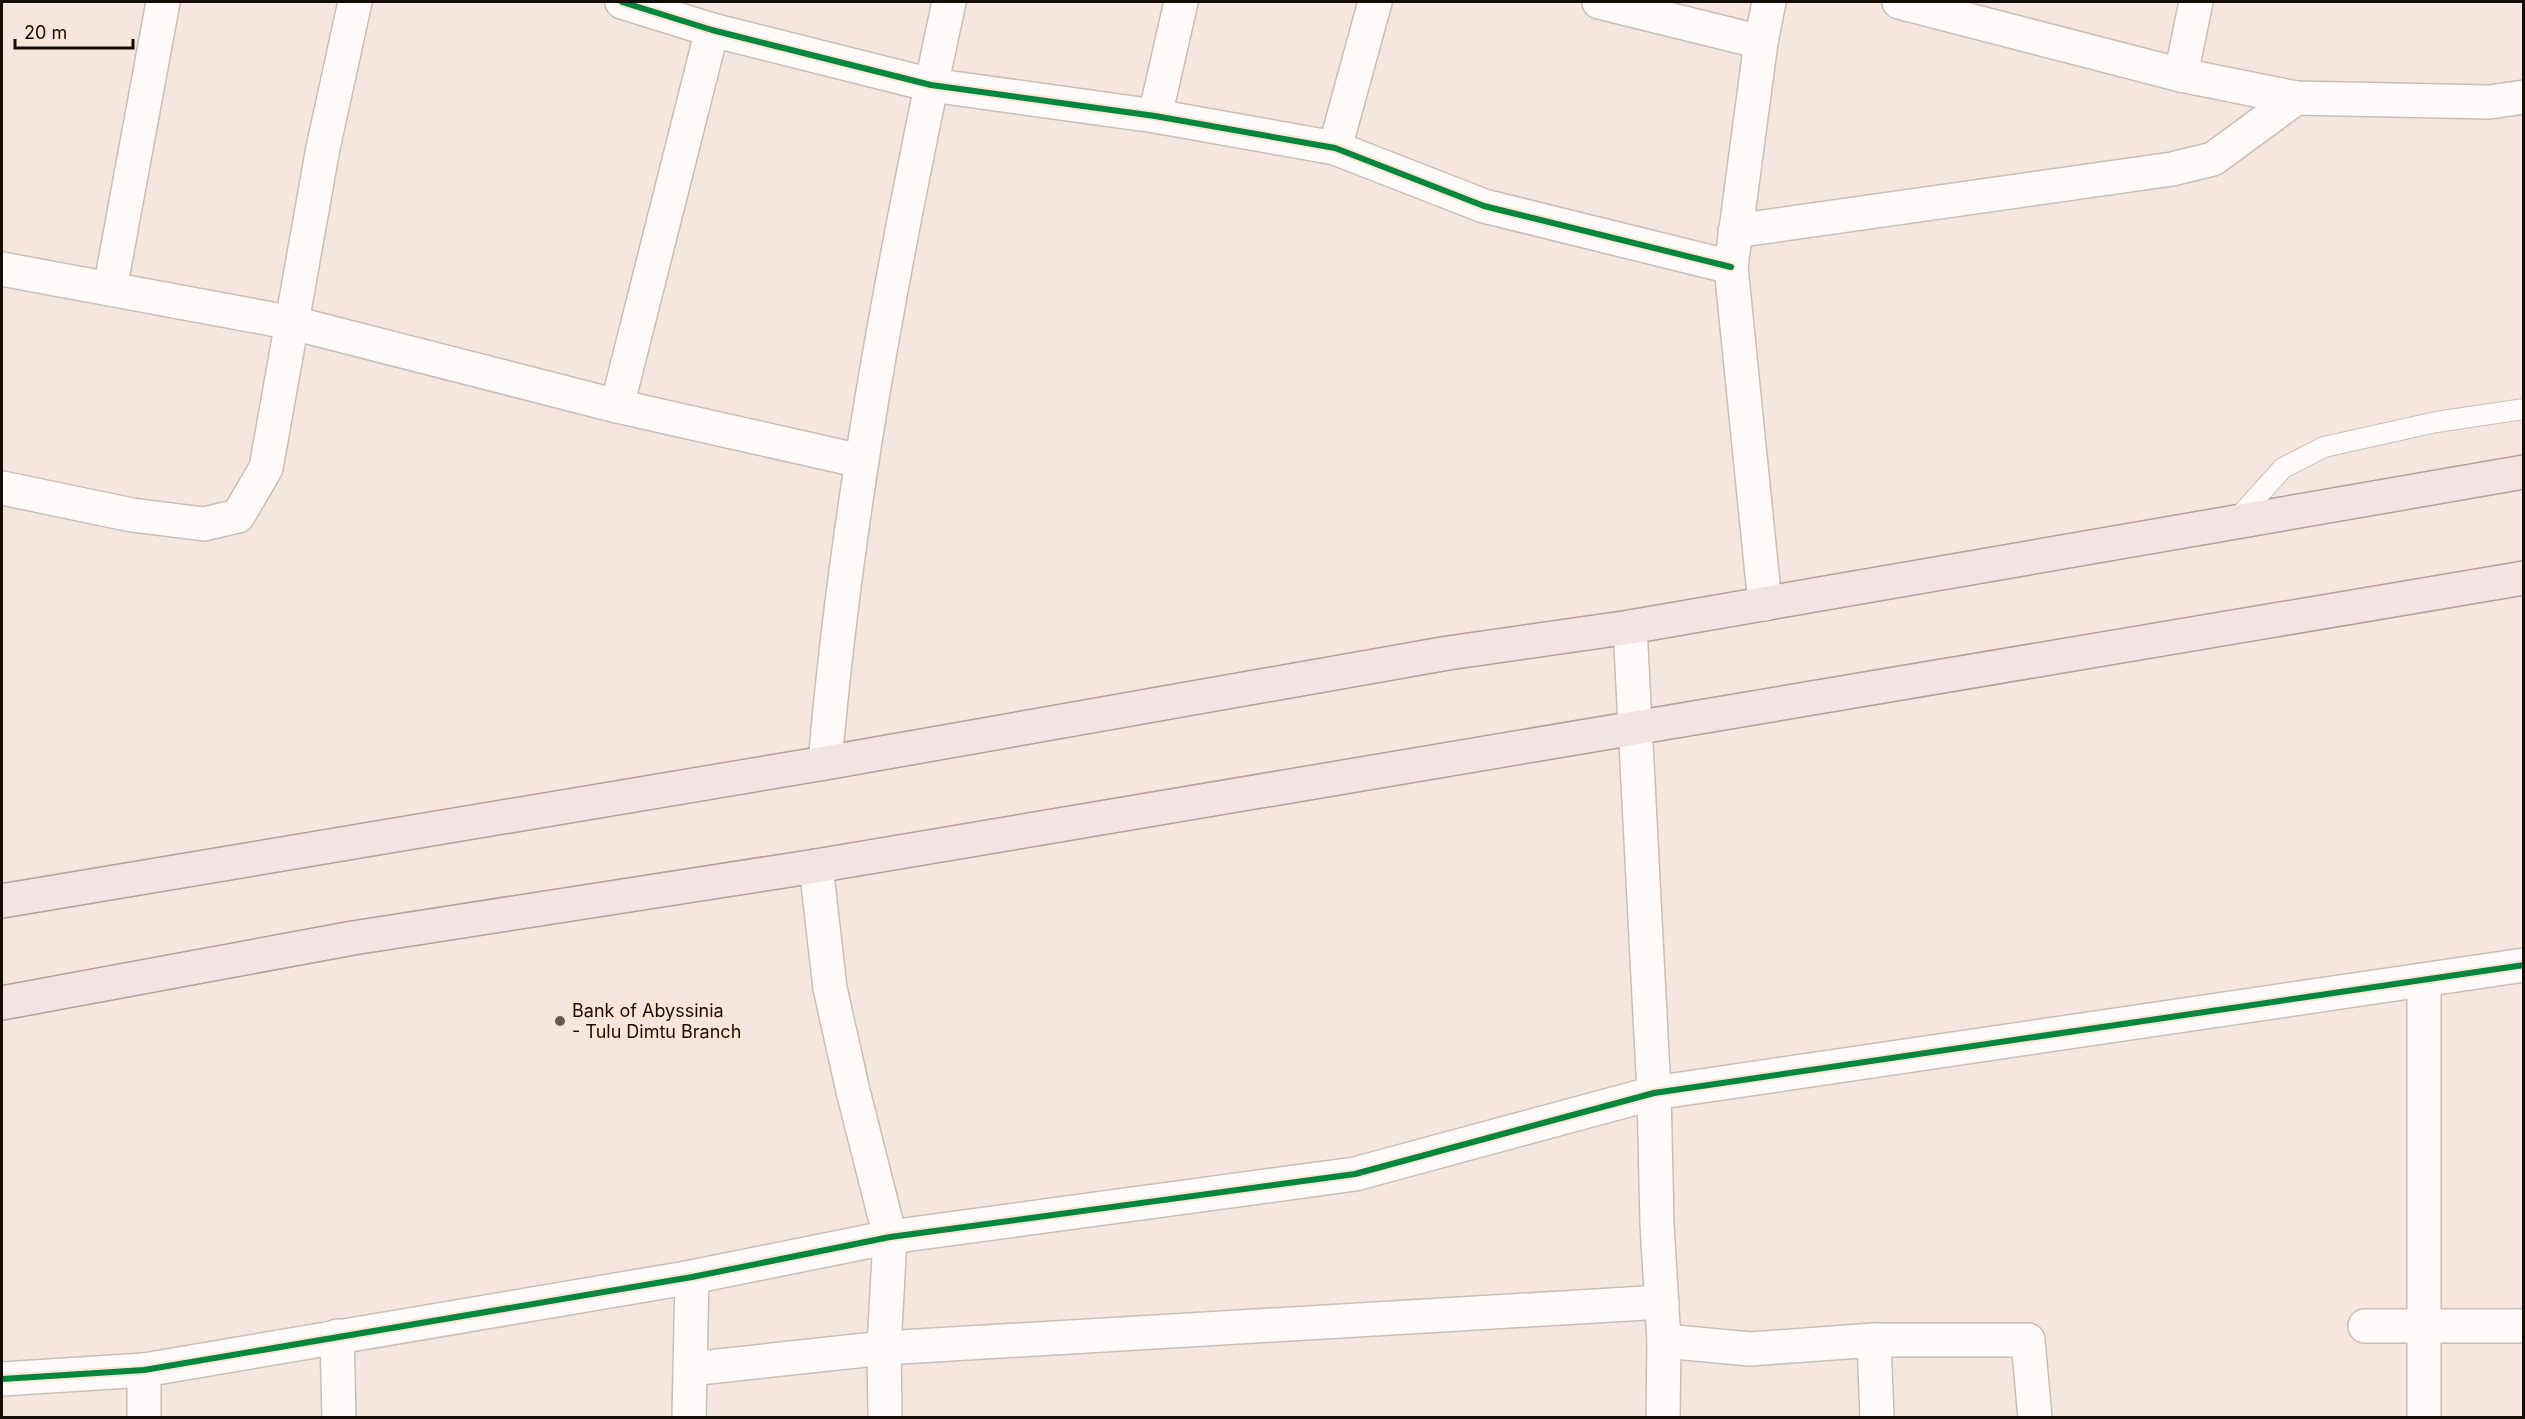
<svg xmlns="http://www.w3.org/2000/svg" width="2525" height="1419" font-family="Inter,sans-serif">
<style>
.lines{fill:none;stroke-linecap:round;stroke-linejoin:round}
.lane-casing{stroke:#c9beb7;stroke-width:22}
.street-casing{stroke:#c9beb7;stroke-width:36}
.primary-casing{stroke:#b79e9a;stroke-width:36}
.lane{stroke:#fefbfa;stroke-width:20}
.street{stroke:#fefbfa;stroke-width:33}
.primary{stroke:#f1e4e3;stroke-width:33}
.cycleway-casing{stroke:#fee5d6;stroke-width:10}
.cycleway{stroke:#00873e;stroke-width:6}
.poi-dot{fill:#635953;stroke:#fee5d6;stroke-width:2}
.labels{text-anchor:middle;stroke-width:6;stroke-linejoin:round;paint-order:stroke}
.poi-label{font-size:18px;fill:#150d08;stroke:#fee5d6;text-anchor:start}
</style>
<rect width="100%" height="100%" fill="#f5e7df"/>
<g class="lines">
<defs>
<polyline id="lane" points="2236,520 2283,468 2324,447 2436,422 2524,409"/>
<g id="street">
<polyline points="622,2 712,30 931,85 1155,116 1335,148 1484,206 1731,267"/>
<polyline points="1599,2 1761,42"/>
<polyline points="1899,2 2181,75 2296,98 2489,102 2524,97"/>
<polyline points="2181,75 2196,2"/>
<polyline points="1155,116 1181,2"/>
<polyline points="1335,148 1375,2"/>
<polyline points="1735,231 2172,169 2213,159 2296,98"/>
<polyline points="2,269 293,323 617,406 861,461"/>
<polyline points="110,289 163,2"/>
<polyline points="617,406 712,30"/>
<polyline points="2,488 132,515 204,524 238,516 266,468 323,148 355,2"/>
<polyline points="1765,604 1731,267 1761,42 1769,2"/>
<polyline points="1630,627 1654,1093 1657,1224 1664,1341 1663,1418"/>
<path d="M825,763C847,506 895,253 949,2"/>
<polyline points="816,866 830,988 853,1091 890,1237 884,1348 885,1418"/>
<polyline points="2424,982 2424,1418"/>
<polyline points="2365,1326 2524,1326"/>
<polyline points="337,1336 339,1418"/>
<polyline points="1874,1340 1877,1418"/>
<polyline points="1664,1341 1750,1349 1874,1340 2028,1340 2035,1418"/>
<polyline points="690,1369 884,1348 1662,1302"/>
<polyline points="2,1379 144,1370 692,1277 890,1237 1355,1174 1654,1093 2524,965"/>
<polyline points="144,1418 144,1370"/>
<polyline points="689,1418 692,1277"/>
</g>
<g id="primary">
<polyline points="2,901 825,763 1448,653 1630,627 2524,472"/>
<polyline points="2,1003 353,938 816,866 2524,578"/>
</g>
</defs>
<use href="#lane" class="lane-casing"/>
<use href="#street" class="street-casing"/>
<use href="#primary" class="primary-casing"/>
<use href="#lane" class="lane"/>
<use href="#street" class="street"/>
<use href="#primary" class="primary"/>
<defs>
<g id="cycleway">
<polyline points="622,2 712,30 931,85 1155,116 1335,148 1484,206 1731,267"/>
<polyline points="2,1379 144,1370 692,1277 890,1237 1355,1174 1654,1093 2524,965"/>
</g>
</defs>
<use href="#cycleway" class="cycleway-casing"/>
<use href="#cycleway" class="cycleway"/>
</g>
<circle class="poi-dot" cx="560" cy="1021" r="6"/>
<g class="labels">
<g class="poi-label">
<text x="572" y="1017">Bank of Abyssinia<tspan x="572" dy="21">- Tulu Dimtu Branch</tspan></text>
</g>
</g>
<rect width="2525" height="1419" fill="none" stroke="#150d08" stroke-width="6"/>
<path d="M15 39v9h118v-9" fill="none" stroke="#150d08" stroke-width="3"/>
<text x="24" y="39" font-size="18" fill="#150d08" stroke="#fee5d6" stroke-width="4.5" paint-order="stroke">20 m</text>
</svg>
